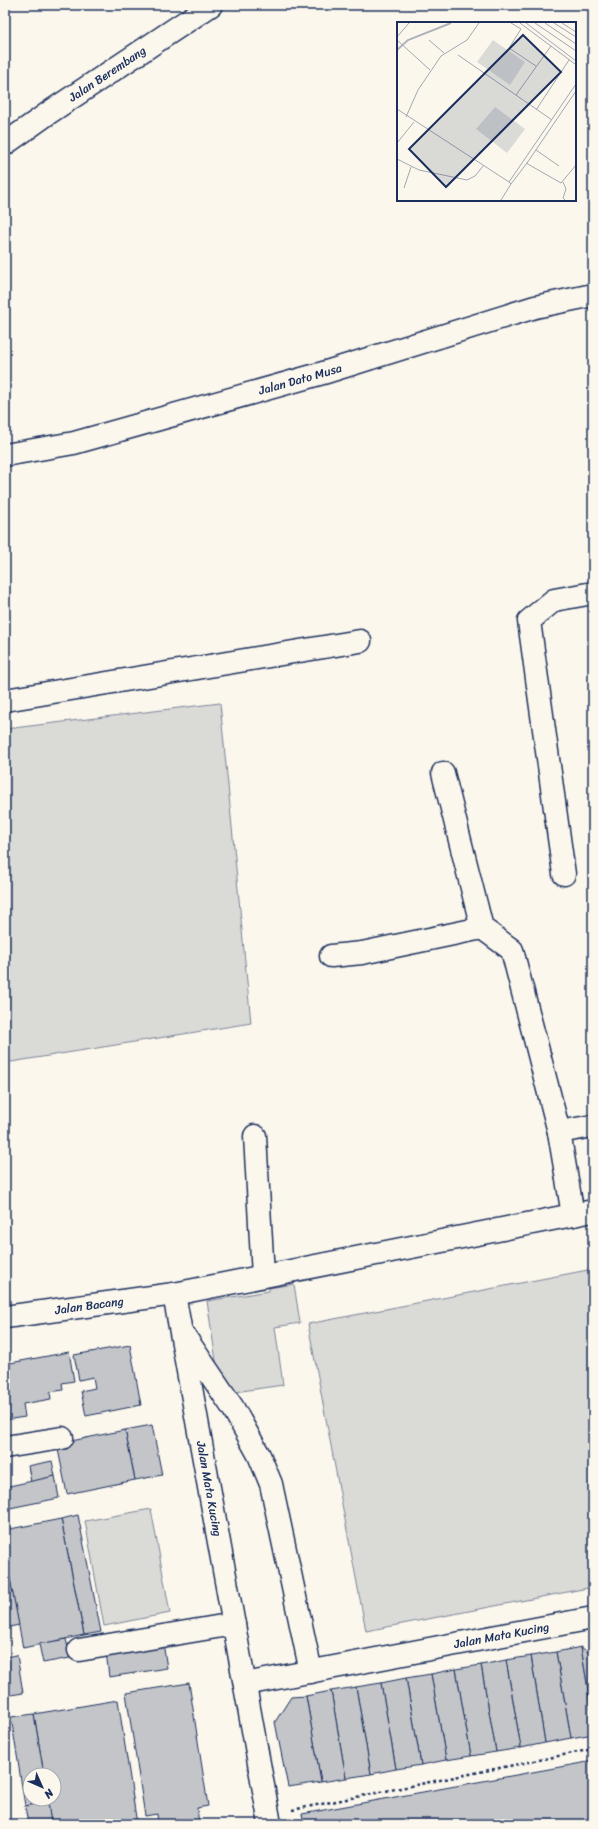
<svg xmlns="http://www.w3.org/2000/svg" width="598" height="1829" font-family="Sriracha,sans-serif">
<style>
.green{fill:#dadad7;stroke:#7a849a}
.building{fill:#c3c5c9;stroke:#1b2f5e}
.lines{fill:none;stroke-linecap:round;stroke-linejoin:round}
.minor-casing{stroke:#1b2f5e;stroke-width:25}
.path{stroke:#1b2f5e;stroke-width:2.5;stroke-dasharray:3 3;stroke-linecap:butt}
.minor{stroke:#fbf7ec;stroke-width:22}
.labels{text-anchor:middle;stroke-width:3;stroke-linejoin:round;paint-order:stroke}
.street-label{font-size:12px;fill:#1b2f5e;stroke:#fbf7ec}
.inset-river{fill:none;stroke:#afb3bb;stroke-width:2}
.inset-road{fill:none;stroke:#a1a7b3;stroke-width:1}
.view{fill:#1b2f5e;fill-opacity:0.15;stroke:#1b2f5e;stroke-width:2}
.inset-edge{fill:none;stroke:#1b2f5e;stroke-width:2}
</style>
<rect width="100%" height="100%" fill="#fbf7ec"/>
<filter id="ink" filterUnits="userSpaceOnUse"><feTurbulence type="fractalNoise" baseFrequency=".025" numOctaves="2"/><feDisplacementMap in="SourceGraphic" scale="8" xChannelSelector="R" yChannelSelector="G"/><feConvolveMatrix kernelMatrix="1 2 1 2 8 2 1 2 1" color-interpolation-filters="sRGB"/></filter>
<g filter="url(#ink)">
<g class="green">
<polygon points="220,703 251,1023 5,1063 5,729"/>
<polygon points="593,1269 593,1587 366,1631 308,1324"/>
<polygon points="294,1284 300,1323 275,1327 283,1385 221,1394 207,1301 269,1291 269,1288"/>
<polygon points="151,1509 170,1613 104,1626 85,1521"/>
</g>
<g class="building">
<polygon points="130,1345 141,1405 86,1416 81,1391 95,1388 93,1377 79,1380 74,1355"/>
<polygon points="69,1352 74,1381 62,1383 63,1390 50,1392 51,1399 23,1404 25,1417 5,1420 5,1364"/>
<polygon points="152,1425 162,1475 135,1480 125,1430"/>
<polygon points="125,1430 135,1480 67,1494 57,1444"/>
<polygon points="52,1461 55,1476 31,1482 28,1466"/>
<polygon points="55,1476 59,1498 5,1509 5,1487"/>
<polygon points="78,1515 101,1632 84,1635 61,1519"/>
<polygon points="61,1519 84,1635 23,1648 5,1553 5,1530"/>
<polygon points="5,1553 19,1625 5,1628"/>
<polygon points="66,1639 70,1658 43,1663 39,1644"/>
<polygon points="163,1643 167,1668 109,1677 106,1651"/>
<polygon points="581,1647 593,1719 593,1734 571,1738 556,1652"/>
<polygon points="581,1647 593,1656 593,1719"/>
<polygon points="556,1652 571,1738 545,1743 531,1656"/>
<polygon points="17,1655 23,1693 5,1696 5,1657"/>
<polygon points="531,1656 545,1743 521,1748 506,1660"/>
<polygon points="506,1660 521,1748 496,1752 481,1665"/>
<polygon points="481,1665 496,1752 471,1756 456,1669"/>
<polygon points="456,1669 471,1756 446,1760 431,1674"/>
<polygon points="431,1674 446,1760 421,1765 406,1678"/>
<polygon points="406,1678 421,1765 396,1769 381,1683"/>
<polygon points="189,1683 208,1806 197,1808 199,1824 158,1824 157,1814 145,1816 126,1693"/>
<polygon points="381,1683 396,1769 371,1774 356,1687"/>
<polygon points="356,1687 371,1774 346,1778 331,1691"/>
<polygon points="331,1691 346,1778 321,1782 306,1696"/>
<polygon points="306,1696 321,1782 288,1787 275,1722 291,1697"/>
<polygon points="118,1700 137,1824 51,1824 47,1799 54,1799 54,1775 44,1775 34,1714"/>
<polygon points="34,1714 44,1775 30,1775 30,1799 47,1799 48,1802 25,1806 11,1717"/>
<polygon points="593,1761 593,1824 304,1824 302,1814"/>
<polygon points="48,1802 51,1824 28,1824 25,1806"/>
</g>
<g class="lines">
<defs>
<g id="minor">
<path id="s1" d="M5,144L50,112L211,5"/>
<path id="s2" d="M5,455L74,443L323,373L535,307L593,295"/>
<polyline points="5,700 360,641"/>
<polyline points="443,773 482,928"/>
<polyline points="564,874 529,621 554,600 593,593"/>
<polyline points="331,956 362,953 482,928 512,950 559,1132 573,1215"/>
<polyline points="559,1132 593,1126"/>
<polyline points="255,1136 263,1276"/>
<path id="s3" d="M174,1294L270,1824"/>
<path id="s4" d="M5,1317L174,1294L593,1211"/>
<polyline points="185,1337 233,1408 259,1455 271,1484 311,1672"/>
<polyline points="5,1447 62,1438"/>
<polyline points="79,1650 234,1624"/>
<path id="s5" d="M245,1684L593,1618"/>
</g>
</defs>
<use href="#minor" class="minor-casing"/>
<polyline class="path" points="292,1810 593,1749"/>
<use href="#minor" class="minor"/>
</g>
</g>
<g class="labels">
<g class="street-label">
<text dy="4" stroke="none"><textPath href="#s1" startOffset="124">Jalan Berembang</textPath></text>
<text dy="4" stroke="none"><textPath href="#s2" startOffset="305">Jalan Dato Musa</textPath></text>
<text dy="4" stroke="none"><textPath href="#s4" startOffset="85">Jalan Bacang</textPath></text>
<text dy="4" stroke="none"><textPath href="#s3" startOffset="198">Jalan Mata Kucing</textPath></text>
<text dy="4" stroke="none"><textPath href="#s5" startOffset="261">Jalan Mata Kucing</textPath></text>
</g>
</g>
<g transform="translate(397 22)">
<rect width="179" height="179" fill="#fbf7ec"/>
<path d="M96,18L128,40L113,63L80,40ZM98,85L128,107L110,131L79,107Z" fill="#dadad7"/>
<path class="inset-river" d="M0,28L11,18L54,1"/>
<path class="inset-road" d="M114,1L124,7L112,26L139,44M123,1L178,42M129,1L179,39M138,1L179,29M148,1L179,22M157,1L179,15M165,1L179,10M0,15L12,1M0,18L33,48M32,18L47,31M61,33L155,98M179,62L112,160L114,162L130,141L179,69M119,73L154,24M0,87L112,160M139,88L172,38M9,95L21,68L44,34L70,18L82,1M0,121L17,100M139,128L162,144M0,137L22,148L70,158L78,154L87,143M129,141L164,161L179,143M166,160L169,167L166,176L168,178M7,166L14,145M104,178L114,162"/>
<path class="view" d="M126,13L164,50L49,165L12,127Z"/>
<rect width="179" height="179" class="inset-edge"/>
</g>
<rect width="598" height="1829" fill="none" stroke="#fbf7ec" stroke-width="20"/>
<rect x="10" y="10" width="578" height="1809" fill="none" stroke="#1b2f5e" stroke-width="1.5" filter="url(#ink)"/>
<g transform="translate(42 1787) rotate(135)"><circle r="19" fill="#fbf7ec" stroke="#a1a7b3"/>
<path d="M0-3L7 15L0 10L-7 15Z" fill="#1b2f5e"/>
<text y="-6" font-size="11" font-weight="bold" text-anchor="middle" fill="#1b2f5e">N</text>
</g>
</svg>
